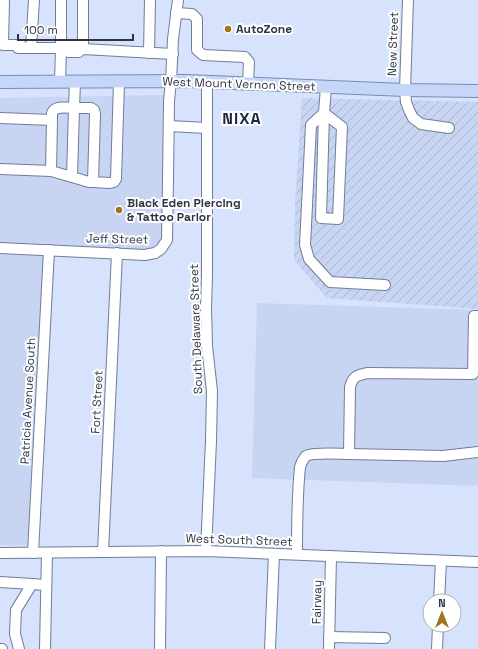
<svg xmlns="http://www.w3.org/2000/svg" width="478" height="649" font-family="'Space Grotesk',sans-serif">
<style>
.built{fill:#c7d5f3}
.industrial{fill:url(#industrial-furrows)}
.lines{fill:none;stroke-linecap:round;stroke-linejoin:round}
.minor-casing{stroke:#707d98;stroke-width:12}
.major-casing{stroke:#788cb6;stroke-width:14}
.minor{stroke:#fff;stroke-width:10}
.major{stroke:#c6d6f9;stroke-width:12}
.poi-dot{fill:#9f7524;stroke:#fff;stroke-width:1.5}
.labels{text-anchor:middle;stroke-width:4;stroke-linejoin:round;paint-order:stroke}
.poi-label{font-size:12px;font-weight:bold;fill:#2e3440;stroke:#fff;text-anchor:start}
.street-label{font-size:12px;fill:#2e3440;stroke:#fff}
.district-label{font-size:16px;font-weight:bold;letter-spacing:1px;fill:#1e2940;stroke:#fff}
</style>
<defs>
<pattern id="industrial-furrows" width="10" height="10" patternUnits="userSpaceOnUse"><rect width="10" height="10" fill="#c7d5f3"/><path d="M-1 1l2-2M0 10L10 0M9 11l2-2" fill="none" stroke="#abb7d1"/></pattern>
</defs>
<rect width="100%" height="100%" fill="#d7e3fc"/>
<g class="built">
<polygon points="165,95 163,257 55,255 38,546 0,545 0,98"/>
<polygon points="257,303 478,310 478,486 252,478"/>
</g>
<polygon class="industrial" points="302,98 478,102 478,309 327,298 294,260 295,204"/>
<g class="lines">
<defs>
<g id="minor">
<polyline points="4,0 3,45 21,45 24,48"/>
<polyline points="408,0 405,90 406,102 409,110 413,118 421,124 449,128"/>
<polyline points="176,13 192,14 197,19 197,50 203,55 245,57 249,62 248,84"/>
<polyline points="18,48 65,48"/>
<polyline points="31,48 34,0"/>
<polyline points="81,49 79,45 68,45 65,48 68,52 79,52 81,49 83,49 173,54"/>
<polyline points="83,49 83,0"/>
<polyline points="149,53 150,0"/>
<polyline points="60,82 61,48 61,0"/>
<polyline points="75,82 74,108 91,108 94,110 95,114 93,182 110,183 114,182 116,179 119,82"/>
<polyline points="324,113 342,127 338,219 321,218 324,113 326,87"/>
<polyline points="324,113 311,125 305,245 309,259 330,282 385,285"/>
<polyline points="0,118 52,120 51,171 0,169"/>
<path d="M52,120C52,117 52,115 52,113C55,105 68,108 74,108L72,177L89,182H93"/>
<polyline points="169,126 207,128"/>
<polyline points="51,171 72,177"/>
<polyline points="0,248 145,255 155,253 161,249 167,240 168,179 169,101 171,81 173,39 178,0"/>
<polyline points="349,454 443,456 478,452"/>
<polyline points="206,551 211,441 212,391 207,346 206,308 207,275 207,83"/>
<polyline points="103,552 117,253"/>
<polyline points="0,553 206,551 478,562"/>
<polyline points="33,553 49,250"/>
<path d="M297,554C297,525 297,496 300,467C301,464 303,459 306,456C313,452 340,454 349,454L350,387C353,376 357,375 368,373L473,374L474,316H478"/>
<polyline points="0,582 32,584"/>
<polyline points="439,601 441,561"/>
<polyline points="329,637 385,638"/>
<polyline points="0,649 2,649"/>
<polyline points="19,649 15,634 16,610 32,584 46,585"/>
<polyline points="45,649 47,553"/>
<polyline points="160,649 161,551"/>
<polyline points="270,649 274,554"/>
<polyline points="329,649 331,556"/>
<polyline points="437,649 438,625"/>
</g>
<polyline id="major" points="0,82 186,81 405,90 478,91"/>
</defs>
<use href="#minor" class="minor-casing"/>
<use href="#major" class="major-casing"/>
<use href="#minor" class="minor"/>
<use href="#major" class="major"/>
</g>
<g class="poi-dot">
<circle cx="228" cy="29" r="4"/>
<circle cx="119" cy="210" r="4"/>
</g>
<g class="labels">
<g class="poi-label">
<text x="236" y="33">AutoZone</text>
<text x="127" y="207">Black Eden Piercing<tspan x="127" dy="14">&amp; Tattoo Parlor</tspan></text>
</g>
<g class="street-label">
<text transform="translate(393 44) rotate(-88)" y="4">New Street</text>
<text transform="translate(239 84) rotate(2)" y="4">West Mount Vernon Street</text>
<text transform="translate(117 239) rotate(1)" y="4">Jeff Street</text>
<text transform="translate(196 329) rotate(-92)" y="4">South Delaware Street</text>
<text transform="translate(28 401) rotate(-87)" y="4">Patricia Avenue South</text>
<text transform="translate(97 402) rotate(-87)" y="4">Fort Street</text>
<text transform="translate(239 540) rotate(2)" y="4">West South Street</text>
<text transform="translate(317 602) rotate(-89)" y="4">Fairway</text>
</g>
<g class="district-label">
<text x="242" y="124">NIXA</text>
</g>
</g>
<g transform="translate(442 613)"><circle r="19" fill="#ffffff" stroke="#abaeb3"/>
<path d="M0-3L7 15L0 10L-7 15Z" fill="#9f7524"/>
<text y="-6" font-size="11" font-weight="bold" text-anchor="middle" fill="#2e3440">N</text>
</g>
<path d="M18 34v6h115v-6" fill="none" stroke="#2e3440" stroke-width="2"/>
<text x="24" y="34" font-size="12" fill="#2e3440" stroke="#ffffff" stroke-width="3" paint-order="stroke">100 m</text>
</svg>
